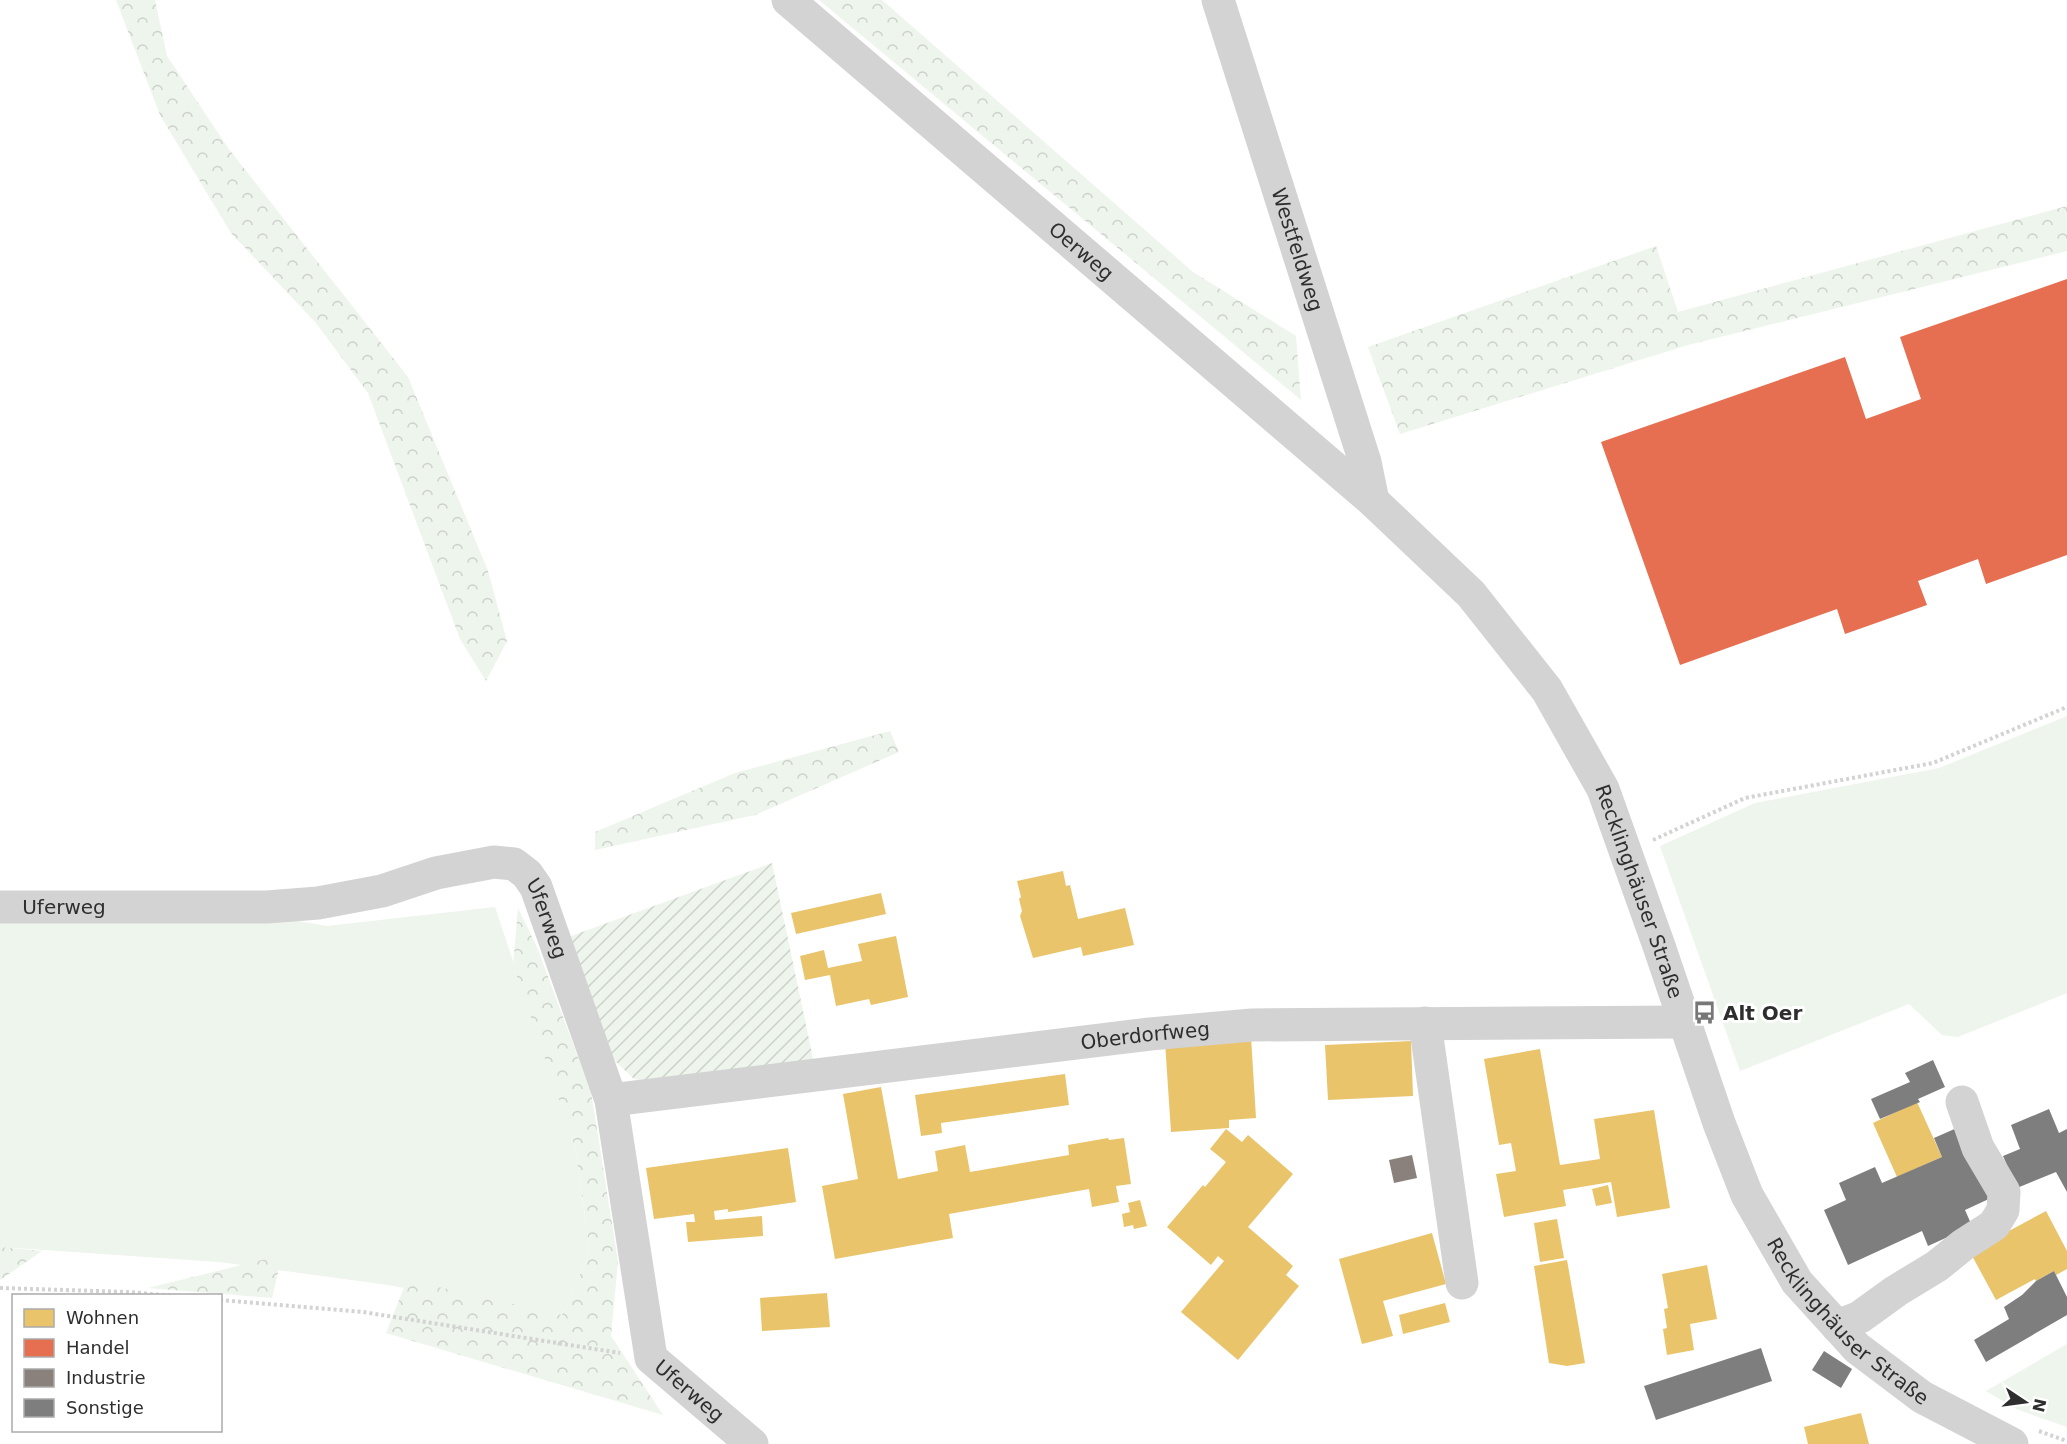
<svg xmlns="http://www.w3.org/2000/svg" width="2067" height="1444" font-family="'DejaVu Sans',sans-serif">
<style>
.grass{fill:#eef5ec}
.forest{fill:url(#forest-crowns)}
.garden{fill:url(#garden-furrows)}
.homes{fill:#e9c46a}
.shops{fill:#e76f51}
.industry{fill:#8a817c}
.building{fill:#7e7e7e}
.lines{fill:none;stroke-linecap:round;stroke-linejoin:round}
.path{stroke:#d3d3d3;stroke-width:4;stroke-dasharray:3 3;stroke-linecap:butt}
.minor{stroke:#d3d3d3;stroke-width:33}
.labels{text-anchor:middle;stroke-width:6;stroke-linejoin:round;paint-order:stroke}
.street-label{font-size:20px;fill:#2e2e2e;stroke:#fff}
.poi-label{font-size:20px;font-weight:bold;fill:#2e2e2e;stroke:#fff;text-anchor:start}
</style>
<defs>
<pattern id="forest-crowns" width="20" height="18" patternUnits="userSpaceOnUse" patternTransform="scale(1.5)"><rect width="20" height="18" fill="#eef5ec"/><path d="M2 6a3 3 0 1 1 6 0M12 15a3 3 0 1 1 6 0" fill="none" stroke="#ccd2cb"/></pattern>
<pattern id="garden-furrows" width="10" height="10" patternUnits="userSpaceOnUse" patternTransform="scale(1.5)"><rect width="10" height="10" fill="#eef5ec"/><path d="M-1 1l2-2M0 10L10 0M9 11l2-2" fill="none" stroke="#ccd2cb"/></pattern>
</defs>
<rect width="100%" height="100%" fill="#fff"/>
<g class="grass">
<polygon points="2067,716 2067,993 1958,1037 1942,1035 1909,1004 1740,1071 1660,846 1755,803 1939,768"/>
<polygon points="495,907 575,1147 590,1252 562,1315 381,1284 219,1262 0,1247 0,916 268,916 327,926"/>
<polygon points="2067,1344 2067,1427 2016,1409 1986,1391"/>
</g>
<g class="forest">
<polygon points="116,0 155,0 167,56 228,148 408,377 488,571 507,641 486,681 460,639 368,393 316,323 231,233 160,115"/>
<polygon points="819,0 882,0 1193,272 1296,336 1301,400"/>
<polygon points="2067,206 2067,251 1688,345 1400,434 1368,347 1656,246 1678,312"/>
<polygon points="890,731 899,752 755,815 595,850 595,832 735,773"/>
<polygon points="518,908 537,947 591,1092 618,1261 611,1336 663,1415 386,1333 407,1280 562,1315 590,1252 575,1147 513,965"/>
<polygon points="0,1247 42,1251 0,1280"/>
<polygon points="282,1255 272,1298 148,1288"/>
</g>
<polygon class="garden" points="772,863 814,1063 681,1087 634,1079 614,1060 563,939"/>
<g class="homes">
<polygon points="1063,871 1066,886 1070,885 1078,919 1125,908 1134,945 1083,956 1081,947 1033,958 1020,916 1022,911 1019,899 1021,897 1017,881"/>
<polygon points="881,893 886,914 796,934 791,913"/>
<polygon points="896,936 908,997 871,1005 869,999 836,1006 830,975 805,980 800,956 824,950 828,968 862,961 858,944"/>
<polygon points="1251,1037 1256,1118 1229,1120 1229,1128 1171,1132 1165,1042"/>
<polygon points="1411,1041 1413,1096 1328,1100 1325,1045"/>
<polygon points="1540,1049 1560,1165 1600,1159 1594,1119 1654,1110 1670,1208 1617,1217 1611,1182 1563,1190 1566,1206 1504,1217 1496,1174 1516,1171 1511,1143 1499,1145 1484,1059"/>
<polygon points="1065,1074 1069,1105 941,1123 942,1133 921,1136 915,1095"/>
<polygon points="881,1087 898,1179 938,1171 935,1151 965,1145 970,1172 1069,1155 1068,1145 1108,1138 1109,1140 1124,1138 1131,1184 1116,1186 1119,1202 1092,1207 1089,1189 949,1214 953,1238 835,1259 822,1186 858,1179 843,1094"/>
<polygon points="1917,1102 1942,1157 1897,1177 1873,1123"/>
<polygon points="1226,1129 1242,1142 1248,1135 1293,1174 1248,1227 1293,1266 1286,1275 1299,1286 1238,1360 1181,1312 1224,1261 1218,1256 1211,1265 1167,1227 1203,1185 1205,1187 1226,1162 1210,1149"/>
<polygon points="788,1148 796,1202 728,1212 728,1209 714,1211 715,1220 762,1216 763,1236 688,1242 686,1222 695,1222 694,1214 654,1219 646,1168"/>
<polygon points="1608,1185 1612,1203 1596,1206 1592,1189"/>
<polygon points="1140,1200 1147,1226 1134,1229 1133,1225 1124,1227 1122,1214 1130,1212 1128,1203"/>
<polygon points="2046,1211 2067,1251 2067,1269 2056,1275 2054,1271 2036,1281 2035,1279 1996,1300 1970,1252"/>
<polygon points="1557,1219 1564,1258 1540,1262 1534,1223"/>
<polygon points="1432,1233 1446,1284 1383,1301 1393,1336 1362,1344 1339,1259"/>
<polygon points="1567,1260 1585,1363 1567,1366 1549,1363 1534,1266"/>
<polygon points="1707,1265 1717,1319 1690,1324 1694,1350 1667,1355 1663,1329 1667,1328 1664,1309 1668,1308 1662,1274"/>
<polygon points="827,1293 830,1327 762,1331 760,1298"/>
<polygon points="1445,1303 1450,1322 1403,1334 1399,1315"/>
<polygon points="1861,1413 1869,1444 1808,1444 1804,1427"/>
</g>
<polygon class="shops" points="2067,279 2067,555 1986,584 1978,559 1918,581 1927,605 1845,634 1837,609 1680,665 1601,442 1845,357 1866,419 1921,399 1900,337"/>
<polygon class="industry" points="1412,1155 1417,1178 1394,1183 1389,1160"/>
<g class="building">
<polygon points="1933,1060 1945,1087 1918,1099 1920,1102 1880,1119 1871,1099 1910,1082 1905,1073"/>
<polygon points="2049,1109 2059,1133 2067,1129 2067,1192 2056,1172 2017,1188 2003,1156 2020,1149 2011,1125"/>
<polygon points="1959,1127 1991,1198 1965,1210 1972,1226 1928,1246 1922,1231 1848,1265 1824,1210 1846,1200 1839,1183 1875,1167 1882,1183 1942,1157 1934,1138"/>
<polygon points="2054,1271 2067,1297 2067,1315 1986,1362 1974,1340 2009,1319 2004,1307 2022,1295 2036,1281"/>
<polygon points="1761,1348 1772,1381 1656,1420 1644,1386"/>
<polygon points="1824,1351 1852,1369 1841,1388 1812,1370"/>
</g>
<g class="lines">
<g class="path">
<polyline points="1653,840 1745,798 1933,763 2067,707"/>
<polyline points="0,1288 129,1292 173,1296"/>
<polyline points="220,1300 363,1312 620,1353"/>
<polyline points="2039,1431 2067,1441"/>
</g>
<g class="minor">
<path id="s1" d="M788,0L1373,501L1471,594L1547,690L1603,789L1659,946L1719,1123L1747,1195L1797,1282L1857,1348L1922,1397L2012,1444"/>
<path id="s2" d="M1218,0L1365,462L1373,501"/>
<path id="s3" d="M0,907H267L318,903L382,891L436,873L494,862L514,864L527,874L536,887L611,1100L651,1358L752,1444"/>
<polyline points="1425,1023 1462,1283"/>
<path id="s4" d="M611,1100L1150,1034L1252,1025L1684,1022"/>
<polyline points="1837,1326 1860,1317 1896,1291 1937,1266 1963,1245 1994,1225 2003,1210 2004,1192 1978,1148 1962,1102"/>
</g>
</g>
<defs>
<symbol id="bus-bare" viewBox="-9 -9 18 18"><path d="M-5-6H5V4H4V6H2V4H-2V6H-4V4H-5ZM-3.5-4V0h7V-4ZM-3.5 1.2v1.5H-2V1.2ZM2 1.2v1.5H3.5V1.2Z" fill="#777" stroke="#fff" stroke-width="2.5" paint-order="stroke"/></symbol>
</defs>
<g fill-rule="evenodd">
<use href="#bus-bare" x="1688" y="996" width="33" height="33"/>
</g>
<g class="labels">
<g class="street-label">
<text dy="7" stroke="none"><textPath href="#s1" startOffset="386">Oerweg</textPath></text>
<text dy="7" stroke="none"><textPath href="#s2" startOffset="262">Westfeldweg</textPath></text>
<text dy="7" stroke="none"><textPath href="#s1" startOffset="1250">Recklinghäuser Straße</textPath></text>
<text dy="7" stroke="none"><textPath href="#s3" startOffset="64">Uferweg</textPath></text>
<text dy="7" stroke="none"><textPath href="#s3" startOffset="585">Uferweg</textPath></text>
<text dy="7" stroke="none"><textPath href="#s4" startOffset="538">Oberdorfweg</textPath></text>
<text dy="7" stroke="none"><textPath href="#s1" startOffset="1736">Recklinghäuser Straße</textPath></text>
<text dy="7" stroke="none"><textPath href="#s3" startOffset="1089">Uferweg</textPath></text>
</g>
<g class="poi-label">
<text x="1723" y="1020">Alt Oer</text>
</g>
</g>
<rect x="12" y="1294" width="210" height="138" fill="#ffffff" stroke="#ababab" stroke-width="1.5"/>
<rect x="24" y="1309" width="30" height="18" fill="#e9c46a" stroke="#ababab" stroke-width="1.5"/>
<text x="66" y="1324" font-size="18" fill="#2e2e2e">Wohnen</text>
<rect x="24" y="1339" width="30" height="18" fill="#e76f51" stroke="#ababab" stroke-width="1.5"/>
<text x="66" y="1354" font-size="18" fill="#2e2e2e">Handel</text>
<rect x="24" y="1369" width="30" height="18" fill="#8a817c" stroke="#ababab" stroke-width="1.5"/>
<text x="66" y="1384" font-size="18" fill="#2e2e2e">Industrie</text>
<rect x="24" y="1399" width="30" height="18" fill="#7e7e7e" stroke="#ababab" stroke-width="1.5"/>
<text x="66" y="1414" font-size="18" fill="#2e2e2e">Sonstige</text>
<g transform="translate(2025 1402) rotate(103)" stroke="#ffffff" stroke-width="4.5" paint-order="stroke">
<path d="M0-4.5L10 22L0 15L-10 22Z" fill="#2e2e2e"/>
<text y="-9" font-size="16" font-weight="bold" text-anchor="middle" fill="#2e2e2e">N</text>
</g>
</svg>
